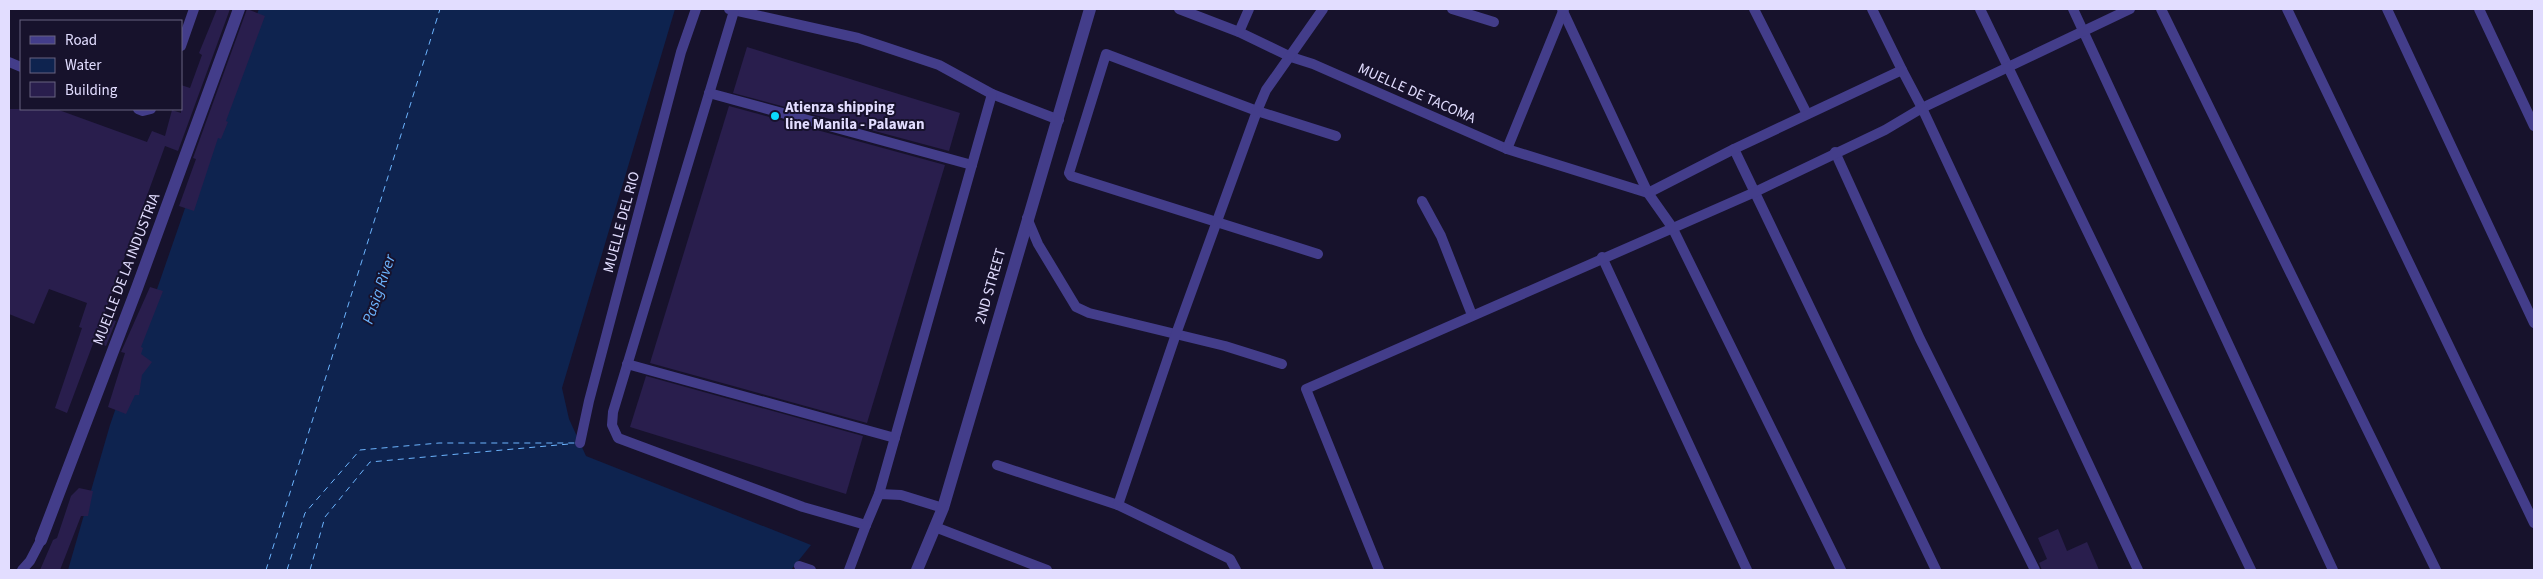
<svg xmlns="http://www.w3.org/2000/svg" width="2543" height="579" font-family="'Source Sans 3',sans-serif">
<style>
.water{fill:#0e234f}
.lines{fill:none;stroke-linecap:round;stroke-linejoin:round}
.ferry{stroke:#6cb4fe;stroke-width:1;stroke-dasharray:6 5;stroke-linecap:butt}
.building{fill:#291e4d}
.service{stroke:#433d8a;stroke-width:10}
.minor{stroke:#433d8a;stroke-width:12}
.tertiary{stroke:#433d8a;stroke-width:12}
.poi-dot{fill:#0bdafd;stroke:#17122c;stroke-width:2}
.labels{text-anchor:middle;stroke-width:4;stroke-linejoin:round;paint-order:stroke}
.street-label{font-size:15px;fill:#e2ddff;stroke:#17122c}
.poi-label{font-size:15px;font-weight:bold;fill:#e2ddff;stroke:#17122c;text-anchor:start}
.water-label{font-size:16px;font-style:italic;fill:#6cb4fe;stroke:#17122c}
</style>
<rect width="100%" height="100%" fill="#17122c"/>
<polygon class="water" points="259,9 675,9 562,388 569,419 586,456 811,545 791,570 68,570 110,425 219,110"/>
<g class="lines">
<g class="ferry">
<polyline points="266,570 440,9"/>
<polyline points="287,570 305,513 360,450 439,443 577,443"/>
<polyline points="310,570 325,517 370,462 569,444"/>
</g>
</g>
<g class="building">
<polygon points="217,9 230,9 178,151 165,146 103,317 116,321 106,346 94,341 67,413 55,408 82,328 79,327 87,303 49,289 34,324 9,314 9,109 56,109 147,142 152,131 165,136 172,110 181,113 181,85 190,88 202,55 199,53"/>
<polygon points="247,9 265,16 226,121 228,122 221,139 218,138 194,211 179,206 196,159 193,158"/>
<polygon points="747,47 960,113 949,151 733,93"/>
<polygon points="729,106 945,165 867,423 650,363"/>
<polygon points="150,287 163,291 141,347 143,348 141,354 152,362 142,375 139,395 135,395 126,414 108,407 125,353 121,352"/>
<polygon points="646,376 863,436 846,494 630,427"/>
<polygon points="79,488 93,491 88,516 81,516 60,570 40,570 53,540 57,538 71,496"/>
<polygon points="2058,529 2067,551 2087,542 2099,570 2042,570 2039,563 2047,559 2038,538"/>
</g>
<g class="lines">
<g class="service">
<polyline points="729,9 858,38 939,65 992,94 1059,120"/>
<polyline points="1179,9 1239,32 1291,57 1313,64 1507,149 1648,193"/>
<polyline points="1452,9 1494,22"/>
<polyline points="1562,9 1648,193 1672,227 1841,570"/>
<polyline points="1754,9 1807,114"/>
<polyline points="1872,9 1902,70"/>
<polyline points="1980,9 2251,570"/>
<polyline points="2073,9 2333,570"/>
<polyline points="2161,9 2436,570"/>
<polyline points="2287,9 2534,523"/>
<polyline points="2387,9 2534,323"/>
<polyline points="2479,9 2534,126"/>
<polyline points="734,11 613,412 612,425 618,438 803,507 866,525 879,494 901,495 943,508"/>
<polyline points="1239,32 1249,9"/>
<polyline points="181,46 194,9"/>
<polyline points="9,62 21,67"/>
<polyline points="709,93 972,165"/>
<polyline points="138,109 143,111 151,109"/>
<polyline points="1507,149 1564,9"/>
<polyline points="1734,149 1936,570"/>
<polyline points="1835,152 1920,339 2035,570"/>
<polyline points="1648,193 1734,149 1902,70 1922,108 2130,9"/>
<polyline points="1422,201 1441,236 1472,315"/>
<polyline points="1027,218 1038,244 1076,307 1089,313 1225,346 1282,364"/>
<polyline points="1318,254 1071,176 1069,173 1106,54 1257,111 1336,136"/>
<polyline points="1602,257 1747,570"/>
<polyline points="627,364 895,438"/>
<polyline points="580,443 589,401 681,52 696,9"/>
<polyline points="997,465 1118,505"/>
<polyline points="879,494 992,94"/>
<polyline points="935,527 1047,570"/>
<polyline points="799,566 811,570"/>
<polyline points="22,570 30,561 41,540"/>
<polyline points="849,570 866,525"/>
<polyline points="1236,570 1230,559 1118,505 1176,334 1257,111 1266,90 1323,9"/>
<polyline points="1379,570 1306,389 1755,192 1885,130 1922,108 2138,570"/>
</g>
<polyline class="minor" points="41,540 137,288 239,9"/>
<polyline class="tertiary" points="917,570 943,508 1090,9"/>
</g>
<circle class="poi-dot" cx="775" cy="116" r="5"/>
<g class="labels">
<g class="street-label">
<text transform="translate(1417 93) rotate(24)" y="5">MUELLE DE TACOMA</text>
<text transform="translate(621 222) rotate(-75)" y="5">MUELLE DEL RIO</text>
<text transform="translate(126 269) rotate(-69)" y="5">MUELLE DE LA INDUSTRIA</text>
<text transform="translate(990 286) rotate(-74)" y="5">2ND STREET</text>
</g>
<g class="poi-label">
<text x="785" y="112">Atienza shipping<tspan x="785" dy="17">line Manila - Palawan</tspan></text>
</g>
<g class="water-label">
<text transform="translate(378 289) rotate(-71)" y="6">Pasig River</text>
</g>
</g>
<rect width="2543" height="579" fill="none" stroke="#e2ddff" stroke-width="20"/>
<rect x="20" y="20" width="162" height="90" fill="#17122c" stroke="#686380"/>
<rect x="30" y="36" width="25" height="8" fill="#433d8a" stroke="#686380"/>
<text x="65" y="45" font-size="15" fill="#e2ddff">Road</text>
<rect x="30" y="58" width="25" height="15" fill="#0e234f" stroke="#686380"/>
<text x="65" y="70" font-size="15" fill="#e2ddff">Water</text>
<rect x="30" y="82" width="25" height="15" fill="#291e4d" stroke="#686380"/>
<text x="65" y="95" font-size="15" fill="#e2ddff">Building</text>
</svg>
